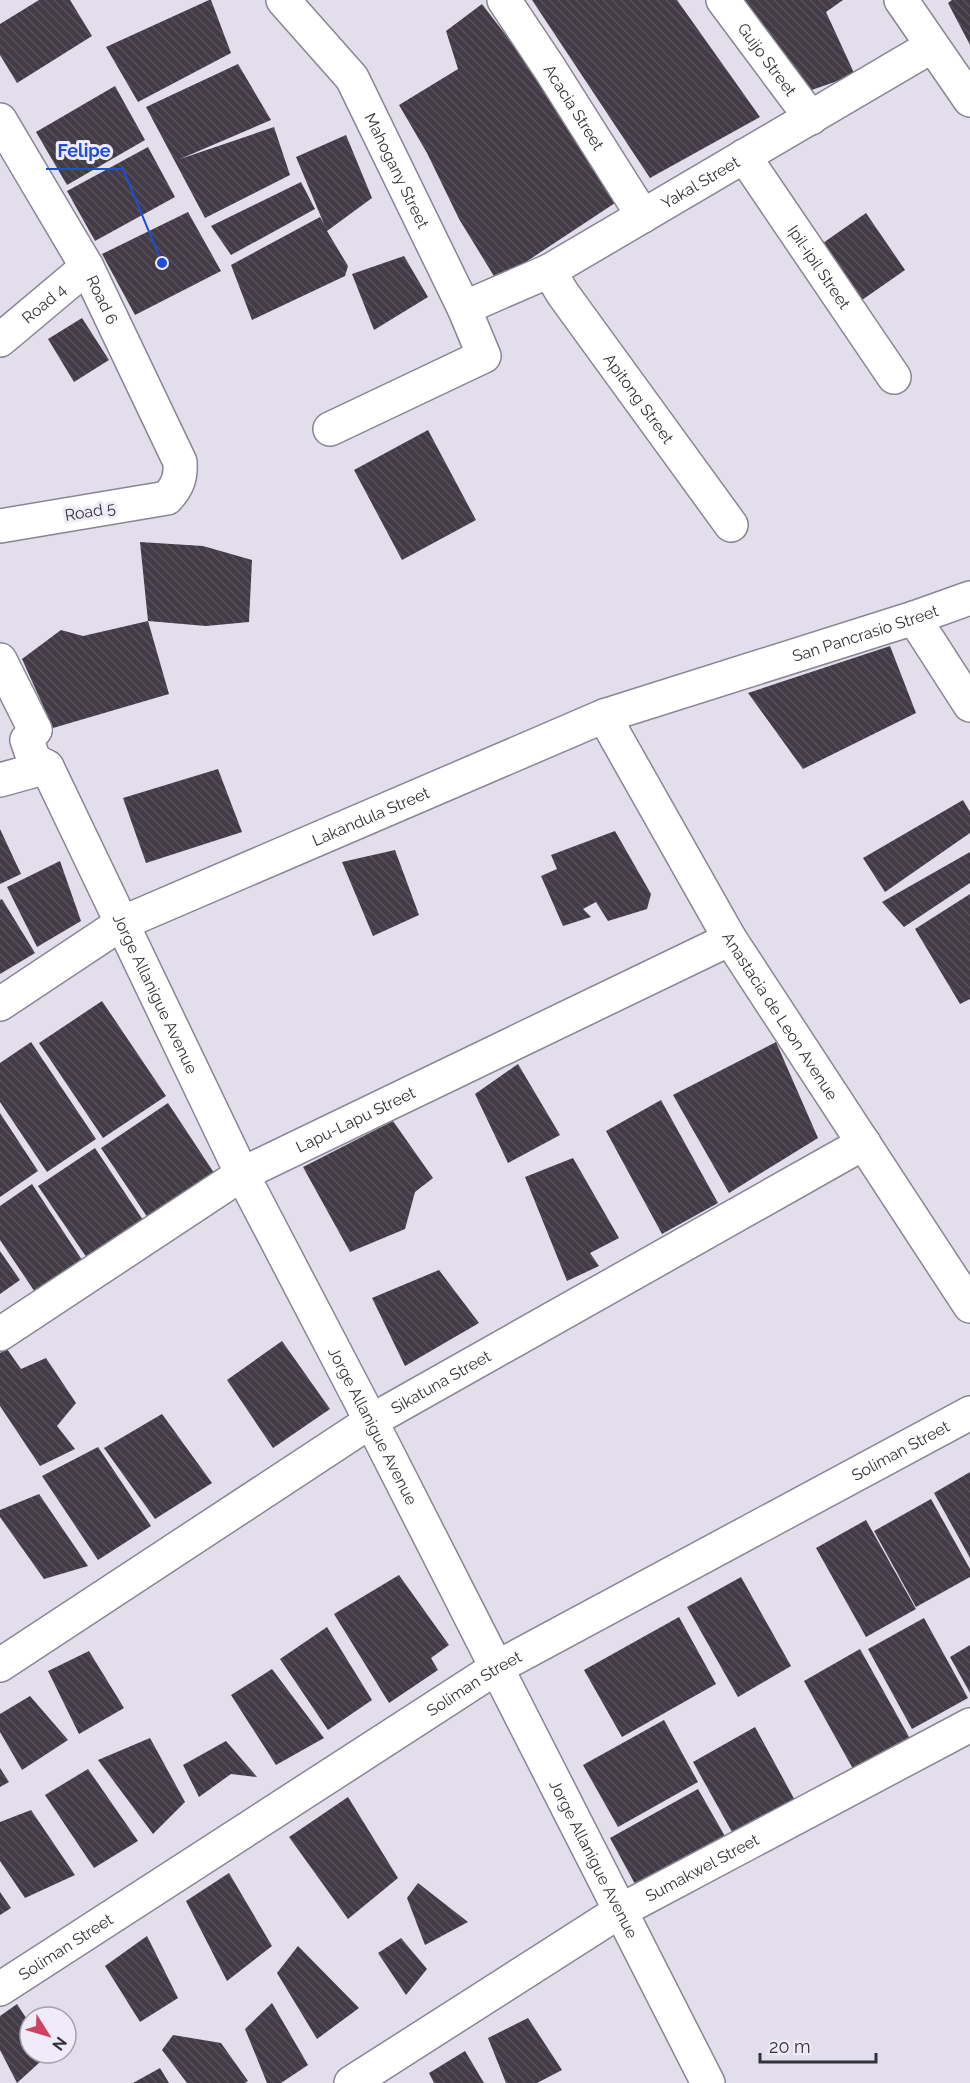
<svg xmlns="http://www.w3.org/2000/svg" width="970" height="2083" font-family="Raleway,sans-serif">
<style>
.building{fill:url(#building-back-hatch)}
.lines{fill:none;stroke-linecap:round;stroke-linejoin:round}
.minor-casing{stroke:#898592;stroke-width:36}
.minor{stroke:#fff;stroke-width:33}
.labels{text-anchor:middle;stroke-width:6;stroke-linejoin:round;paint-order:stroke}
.street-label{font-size:16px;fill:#333237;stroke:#efebf9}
.leader{fill:none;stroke:#1d4ed8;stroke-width:2}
.callout-dot{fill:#1d4ed8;stroke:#efebf9;stroke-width:2}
.callout-label{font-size:18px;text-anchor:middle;font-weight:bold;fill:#1d4ed8;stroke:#efebf9;stroke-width:6;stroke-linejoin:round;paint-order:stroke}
</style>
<defs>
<pattern id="building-back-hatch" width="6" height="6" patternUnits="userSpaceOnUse" patternTransform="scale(1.5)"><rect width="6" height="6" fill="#433c47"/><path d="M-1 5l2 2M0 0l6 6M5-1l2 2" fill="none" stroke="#56505a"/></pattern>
</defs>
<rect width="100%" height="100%" fill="#e2deec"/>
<g class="building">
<polygon points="39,0 70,0 92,36 17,83 0,55 0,24"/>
<polygon points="209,0 211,0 231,53 138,102 106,47"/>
<polygon points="532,0 677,0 760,117 650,178"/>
<polygon points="731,0 843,0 826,12 855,75 800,94"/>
<polygon points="952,0 970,0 970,45 948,3"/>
<polygon points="482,4 546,88 615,203 497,281 459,219 427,153 399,105 458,69 446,31"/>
<polygon points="238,64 271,120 180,159 274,127 290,175 205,218 146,107"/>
<polygon points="115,86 145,140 67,185 36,132"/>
<polygon points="346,135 372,198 327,231 348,266 345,276 252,320 231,265 320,217 324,224 296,157"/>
<polygon points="148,147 175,197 95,241 67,191"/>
<polygon points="301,182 315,209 231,255 211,226"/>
<polygon points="188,212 221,271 135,315 102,254"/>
<polygon points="866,213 905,270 862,300 823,243"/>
<polygon points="404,256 428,297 374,330 352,274"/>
<polygon points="82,318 109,360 74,382 48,339"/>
<polygon points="428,430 476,520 402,560 354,470"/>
<polygon points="140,542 203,546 252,560 249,622 206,626 148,621 169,694 53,728 22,659 61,630 83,636 148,621"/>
<polygon points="890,646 916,713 803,769 748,693"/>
<polygon points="218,769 242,832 146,863 123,798"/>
<polygon points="963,800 970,812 970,833 885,892 863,858"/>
<polygon points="0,829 21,874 0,884"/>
<polygon points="615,831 651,894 647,909 608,921 596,902 583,909 591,917 563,926 541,876 557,869 551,855"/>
<polygon points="395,850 419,915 373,936 342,862"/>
<polygon points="970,852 970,883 904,927 882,902"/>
<polygon points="60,861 81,921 37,947 7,887"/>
<polygon points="970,894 970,999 960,1004 915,929"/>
<polygon points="2,899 35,953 0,974 0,900"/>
<polygon points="102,1001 166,1096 103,1138 39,1043"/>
<polygon points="31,1042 96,1139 47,1172 0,1102 0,1063"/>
<polygon points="776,1042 818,1138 729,1193 673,1095"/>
<polygon points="518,1064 560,1135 508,1163 475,1094"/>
<polygon points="661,1100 718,1203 662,1234 606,1131"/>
<polygon points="168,1103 220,1182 154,1227 101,1148"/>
<polygon points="0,1113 38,1171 0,1197"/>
<polygon points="393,1121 433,1178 415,1192 405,1229 350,1252 303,1167"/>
<polygon points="95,1148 145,1223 89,1261 38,1186"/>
<polygon points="573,1158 619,1238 590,1253 599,1266 567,1281 525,1177"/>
<polygon points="32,1184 88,1269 41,1301 0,1240 0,1206"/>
<polygon points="0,1251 20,1280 0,1294"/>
<polygon points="439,1270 479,1323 405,1366 372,1298"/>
<polygon points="282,1341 330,1409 273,1448 227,1380"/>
<polygon points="7,1349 21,1369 46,1358 76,1403 57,1426 75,1449 40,1466 0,1406 0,1353"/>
<polygon points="162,1414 212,1483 155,1519 104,1448"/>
<polygon points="98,1447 151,1526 98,1560 42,1476"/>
<polygon points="970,1472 970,1558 934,1493"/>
<polygon points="39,1494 88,1566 44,1579 0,1517 0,1510"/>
<polygon points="931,1499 970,1569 970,1577 916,1607 874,1531"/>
<polygon points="866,1520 916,1609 866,1637 816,1548"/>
<polygon points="399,1575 449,1645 431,1658 438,1670 389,1703 334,1614"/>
<polygon points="741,1577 791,1666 738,1697 687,1607"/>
<polygon points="679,1617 716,1684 622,1737 584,1670"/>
<polygon points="924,1618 968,1698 912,1729 868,1649"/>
<polygon points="327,1627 372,1700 328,1730 280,1659"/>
<polygon points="970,1645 970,1693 950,1657"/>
<polygon points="860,1649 913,1744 857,1776 804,1681"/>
<polygon points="89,1651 124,1708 79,1734 48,1671"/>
<polygon points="272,1669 324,1738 276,1765 231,1695"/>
<polygon points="30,1696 68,1740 22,1770 0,1732 0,1714"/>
<polygon points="664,1720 698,1782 618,1827 583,1765"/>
<polygon points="755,1727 798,1806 737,1841 693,1762"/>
<polygon points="150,1738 185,1802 153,1834 98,1760"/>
<polygon points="226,1741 257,1777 231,1774 199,1797 183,1765"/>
<polygon points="0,1768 9,1782 0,1787"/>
<polygon points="88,1769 138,1841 94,1868 45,1795"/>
<polygon points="698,1789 730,1845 641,1895 610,1838"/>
<polygon points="348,1797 398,1878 348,1919 289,1837"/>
<polygon points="31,1810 75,1875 25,1898 0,1861 0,1822"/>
<polygon points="229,1873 272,1946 227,1981 186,1901"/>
<polygon points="418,1883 468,1922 425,1945 407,1898"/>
<polygon points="0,1892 11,1908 0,1915"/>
<polygon points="147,1936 178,1998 140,2022 105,1966"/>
<polygon points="401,1938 427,1969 406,1995 378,1953"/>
<polygon points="298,1946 359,2008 317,2039 277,1973"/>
<polygon points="272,2003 308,2065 281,2083 267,2083 245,2029"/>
<polygon points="17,2004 30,2024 30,2053 50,2053 17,2083 0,2050 0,2016"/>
<polygon points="528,2018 562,2070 537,2083 506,2083 488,2038"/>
<polygon points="173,2035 221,2043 248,2081 245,2083 187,2083 162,2050"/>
<polygon points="465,2051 484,2083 434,2083 429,2073"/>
<polygon points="160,2068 169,2083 133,2083"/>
</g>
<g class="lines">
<defs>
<g id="minor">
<path id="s1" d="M283,0L352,78L464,308L484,356L330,429"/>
<path id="s2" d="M504,0L550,69L643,216"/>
<path id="s3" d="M723,0L811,118"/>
<polyline points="901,0 970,100"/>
<path id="s4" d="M0,120L87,267L180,462C181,477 178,486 167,498L0,526"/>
<path id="s5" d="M744,156L894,377"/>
<path id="s6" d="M549,271L563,294L731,525"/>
<path id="s7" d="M464,308L549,271L932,46"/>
<path id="s8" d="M0,340L87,267"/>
<polyline points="914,618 970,705"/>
<polyline points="0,660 35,730"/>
<path id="s9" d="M604,716L730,939L970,1306"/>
<path id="s10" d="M35,730L27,740L34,760L47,767L242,1174L371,1421L708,2083"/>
<polyline points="0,780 47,767"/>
<path id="s11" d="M0,1004L122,923L604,716L914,618L970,598"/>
<path id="s12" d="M0,1334L242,1174L730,939"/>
<path id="s13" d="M0,1665L371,1421L864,1143"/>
<path id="s14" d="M0,1989L496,1668L970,1413"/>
<path id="s15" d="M351,2083L620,1911L970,1725"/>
</g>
</defs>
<use href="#minor" class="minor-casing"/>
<use href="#minor" class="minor"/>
</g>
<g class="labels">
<g class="street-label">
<text dy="6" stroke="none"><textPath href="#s3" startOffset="74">Guijo Street</textPath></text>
<text dy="6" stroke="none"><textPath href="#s2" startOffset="128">Acacia Street</textPath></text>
<text dy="6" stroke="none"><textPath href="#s1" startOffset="207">Mahogany Street</textPath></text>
<text dy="6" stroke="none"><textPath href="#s7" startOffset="268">Yakal Street</textPath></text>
<text dy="6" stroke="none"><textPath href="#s5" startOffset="134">Ipil-ipil Street</textPath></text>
<text dy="6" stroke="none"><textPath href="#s4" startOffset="207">Road 6</textPath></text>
<text dy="6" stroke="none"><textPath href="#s8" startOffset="57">Road 4</textPath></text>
<text dy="6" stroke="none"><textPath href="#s6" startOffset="156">Apitong Street</textPath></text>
<text transform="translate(90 511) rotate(-9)" y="6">Road 5</text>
<text dy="6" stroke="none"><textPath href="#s11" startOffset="945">San Pancrasio Street</textPath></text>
<text dy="6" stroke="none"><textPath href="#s11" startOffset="417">Lakandula Street</textPath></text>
<text dy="6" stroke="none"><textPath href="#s10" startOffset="300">Jorge Allanigue Avenue</textPath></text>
<text dy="6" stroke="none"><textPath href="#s9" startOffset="348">Anastacia de Leon Avenue</textPath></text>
<text dy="6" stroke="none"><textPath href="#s12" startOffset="416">Lapu-Lapu Street</textPath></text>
<text dy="6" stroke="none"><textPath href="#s13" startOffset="524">Sikatuna Street</textPath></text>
<text dy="6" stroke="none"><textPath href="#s10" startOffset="784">Jorge Allanigue Avenue</textPath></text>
<text dy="6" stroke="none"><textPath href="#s14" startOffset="1050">Soliman Street</textPath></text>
<text dy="6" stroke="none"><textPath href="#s14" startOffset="564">Soliman Street</textPath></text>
<text dy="6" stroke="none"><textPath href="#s10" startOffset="1270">Jorge Allanigue Avenue</textPath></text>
<text dy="6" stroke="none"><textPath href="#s15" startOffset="412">Sumakwel Street</textPath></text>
<text dy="6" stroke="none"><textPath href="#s14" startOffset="78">Soliman Street</textPath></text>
</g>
</g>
<path class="leader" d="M162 263L123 169H46"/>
<circle class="callout-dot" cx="162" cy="263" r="6"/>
<g class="callout-label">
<text x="84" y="157">Felipe</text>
</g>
<g transform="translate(48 2035) rotate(127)"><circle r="28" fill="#efebf9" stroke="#a4a1ab" stroke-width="1.5"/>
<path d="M0-4.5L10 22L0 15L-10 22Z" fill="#cf4061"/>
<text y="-9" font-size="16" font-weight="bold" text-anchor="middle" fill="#333237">N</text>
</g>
<path d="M760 2053v9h116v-9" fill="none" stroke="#333237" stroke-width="3"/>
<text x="769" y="2053" font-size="18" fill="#333237" stroke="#efebf9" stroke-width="4.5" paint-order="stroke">20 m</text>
</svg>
